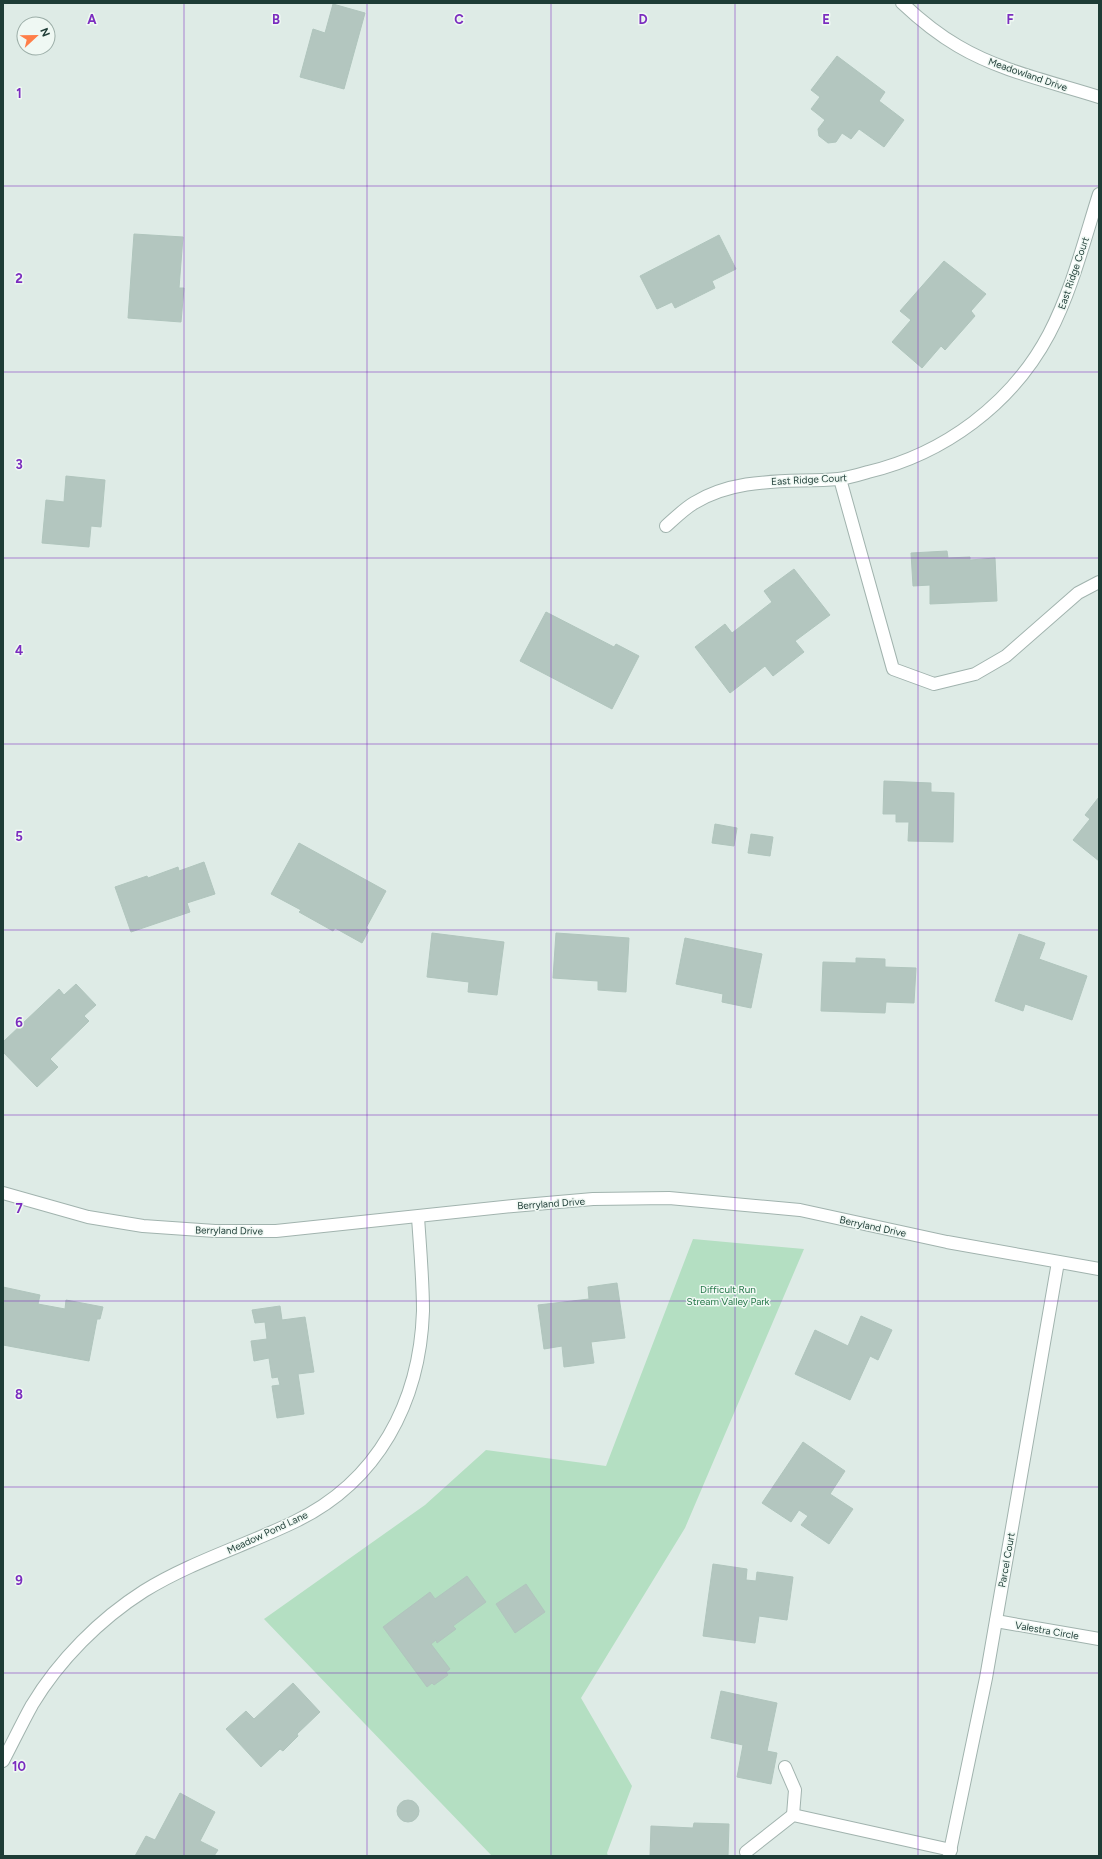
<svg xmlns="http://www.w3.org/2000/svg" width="1102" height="1859" font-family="Figtree,sans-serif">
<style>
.green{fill:#b4dfc2}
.building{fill:#b3c6bf;stroke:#b0c5bd}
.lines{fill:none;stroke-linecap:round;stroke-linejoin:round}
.lane-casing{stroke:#a1b3ae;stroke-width:14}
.street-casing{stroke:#a1b3ae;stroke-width:14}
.lane{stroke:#fff;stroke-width:12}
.street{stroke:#fff;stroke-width:12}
.grid{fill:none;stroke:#7b2cbf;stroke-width:1;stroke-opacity:0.55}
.labels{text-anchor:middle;stroke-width:3;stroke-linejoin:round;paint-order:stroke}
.street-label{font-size:10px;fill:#1e3c36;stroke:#eff8f3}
.park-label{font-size:10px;fill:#257748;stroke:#eff8f3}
.grid-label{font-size:13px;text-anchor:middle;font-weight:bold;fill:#7b2cbf;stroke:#eff8f3;stroke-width:3;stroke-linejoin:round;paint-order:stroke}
</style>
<rect width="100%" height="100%" fill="#deebe6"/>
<polygon class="green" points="693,1239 804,1249 685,1528 581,1698 632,1786 607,1853 608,1856 492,1856 264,1619 425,1505 486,1450 606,1466"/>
<g class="building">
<polygon points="333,4 365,13 344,89 300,77 313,29 325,33"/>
<polygon points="837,56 885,92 879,101 904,120 884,147 859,129 851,139 842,133 836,142 828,143 819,136 818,129 825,120 811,109 820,97 811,90"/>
<polygon points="134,234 183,237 179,288 184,288 181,322 128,318"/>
<polygon points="719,235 736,269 712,281 715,288 675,308 672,302 657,309 640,276"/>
<polygon points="944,261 986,294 971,311 975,316 945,350 941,346 922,368 892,342 911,320 900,311"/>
<polygon points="66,476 105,480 101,527 91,526 89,547 42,543 46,500 64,502"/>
<polygon points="947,551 948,558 970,557 970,560 995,558 997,601 930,604 930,585 913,586 911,553"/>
<polygon points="794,569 830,615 795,641 804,652 773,676 765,666 730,693 695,647 725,624 732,633 772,602 764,591"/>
<polygon points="546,612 614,647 616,644 639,656 612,709 520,661"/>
<polygon points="884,781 931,783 931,792 954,793 953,842 908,841 909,822 896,822 896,814 883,814"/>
<polygon points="1099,797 1099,861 1073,840 1090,819 1085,815"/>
<polygon points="715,824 737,828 734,846 712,843"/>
<polygon points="751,834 773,837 770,856 748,853"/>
<polygon points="299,843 386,891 366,928 369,930 362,943 335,928 333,931 299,912 301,910 271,894"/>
<polygon points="204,862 215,894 187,903 190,912 131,932 115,887 147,876 148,878 178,867 179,871"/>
<polygon points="432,933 504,942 497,995 468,992 469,982 427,977"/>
<polygon points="556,933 629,938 626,992 598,990 598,981 553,978"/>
<polygon points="1019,934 1045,943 1039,959 1087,976 1072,1020 1025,1004 1023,1011 995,1001"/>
<polygon points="685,938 762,954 751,1008 722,1002 723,994 676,984"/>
<polygon points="856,958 885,959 885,967 916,968 914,1003 886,1002 885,1013 821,1011 823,962 856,963"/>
<polygon points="76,984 96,1005 84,1016 89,1021 50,1059 58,1067 37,1087 3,1052 3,1042 59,989 64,995"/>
<polygon points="617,1283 625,1338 591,1342 594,1363 564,1367 562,1346 544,1349 538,1305 589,1299 588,1287"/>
<polygon points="3,1287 40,1295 38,1304 65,1309 66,1300 103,1307 100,1319 97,1319 89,1361 3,1345"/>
<polygon points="280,1306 282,1320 305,1317 314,1372 298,1374 304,1414 277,1418 272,1386 280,1385 278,1377 272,1378 269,1358 254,1361 251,1341 267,1339 265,1322 255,1323 252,1310"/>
<polygon points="861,1316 892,1330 878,1360 870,1356 850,1400 795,1374 815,1330 848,1346"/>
<polygon points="803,1442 845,1471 830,1494 853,1509 829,1544 801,1525 808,1516 799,1510 791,1522 762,1503"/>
<polygon points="713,1564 747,1569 746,1580 756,1581 757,1572 793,1577 787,1620 759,1616 755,1643 703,1636"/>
<polygon points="467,1576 486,1602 453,1626 456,1629 437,1643 436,1640 431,1644 450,1669 446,1672 448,1675 434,1685 432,1683 427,1687 383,1627 430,1592 435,1599"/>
<polygon points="526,1584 545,1612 515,1633 496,1604"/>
<polygon points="293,1683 320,1712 297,1734 298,1736 283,1751 280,1749 261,1767 226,1729 246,1711 254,1719"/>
<polygon points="721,1691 777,1703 767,1751 777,1753 771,1784 737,1777 743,1745 711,1738"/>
<polygon points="180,1793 215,1812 200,1841 218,1850 214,1856 135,1856 146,1836 155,1840"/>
<circle cx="408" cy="1811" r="11"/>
<polygon points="694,1823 729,1824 728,1856 650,1856 651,1826 693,1828"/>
</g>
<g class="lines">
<defs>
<g id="lane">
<polyline points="840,479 893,669 934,684 975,674 1006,656 1078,593 1099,582"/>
<polyline points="785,1767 795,1790 793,1815"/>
<polyline points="746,1852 793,1815 951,1850"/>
</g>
<g id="street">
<path d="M902,3C919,19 937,34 958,46C1000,71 1052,82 1099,97"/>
<path d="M666,526C675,518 684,509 694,503C738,476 789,483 838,479C848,478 858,475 868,472C944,454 1012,404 1049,334C1072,290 1084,241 1099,194"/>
<polyline points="3,1193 88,1217 143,1226 215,1231 276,1231 513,1206 593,1199 669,1198 800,1210 947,1242 1099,1269"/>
<polyline points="996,1621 1099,1639"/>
<path d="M3,1761C13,1742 22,1723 32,1705C59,1660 100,1619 144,1591C191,1562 244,1546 294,1522C378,1482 420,1402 423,1311C423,1280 420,1248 418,1217"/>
<polyline points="949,1856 986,1678 1058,1262"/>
</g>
</defs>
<use href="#lane" class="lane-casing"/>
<use href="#street" class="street-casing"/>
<use href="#lane" class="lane"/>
<use href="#street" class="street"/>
</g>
<path class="grid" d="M184,3V1856M367,3V1856M551,3V1856M735,3V1856M918,3V1856M3,186H1099M3,372H1099M3,558H1099M3,744H1099M3,930H1099M3,1115H1099M3,1301H1099M3,1487H1099M3,1673H1099"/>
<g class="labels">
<g class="street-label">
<text transform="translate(1028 74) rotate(19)" y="4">Meadowland Drive</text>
<text transform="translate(1073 273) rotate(-71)" y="4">East Ridge Court</text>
<text transform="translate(809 479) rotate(-3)" y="4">East Ridge Court</text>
<text transform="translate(551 1203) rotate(-4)" y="4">Berryland Drive</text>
<text transform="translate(873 1226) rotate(12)" y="4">Berryland Drive</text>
<text transform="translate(229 1230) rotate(1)" y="4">Berryland Drive</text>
<text transform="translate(267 1532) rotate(-25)" y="4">Meadow Pond Lane</text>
<text transform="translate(1006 1560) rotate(-80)" y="4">Parcel Court</text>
<text transform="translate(1047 1630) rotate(10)" y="4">Valestra Circle</text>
</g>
<g class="park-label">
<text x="728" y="1293">Difficult Run<tspan x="728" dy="12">Stream Valley Park</tspan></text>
</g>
</g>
<g class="grid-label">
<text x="92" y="24">A</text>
<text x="276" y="24">B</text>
<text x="459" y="24">C</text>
<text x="643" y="24">D</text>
<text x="826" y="24">E</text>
<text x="1010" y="24">F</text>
<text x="19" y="98">1</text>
<text x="19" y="283">2</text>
<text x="19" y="469">3</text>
<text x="19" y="655">4</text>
<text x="19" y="841">5</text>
<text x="19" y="1027">6</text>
<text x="19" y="1213">7</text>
<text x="19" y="1399">8</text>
<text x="19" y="1585">9</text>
<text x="19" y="1771">10</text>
</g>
<rect width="1102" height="1859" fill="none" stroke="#1e3c36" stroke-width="8"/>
<g transform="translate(36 36) rotate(68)"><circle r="19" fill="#eff8f3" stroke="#9bada7"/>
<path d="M0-3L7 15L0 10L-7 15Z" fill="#ff7e48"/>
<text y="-6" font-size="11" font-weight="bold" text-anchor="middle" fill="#1e3c36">N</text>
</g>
</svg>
